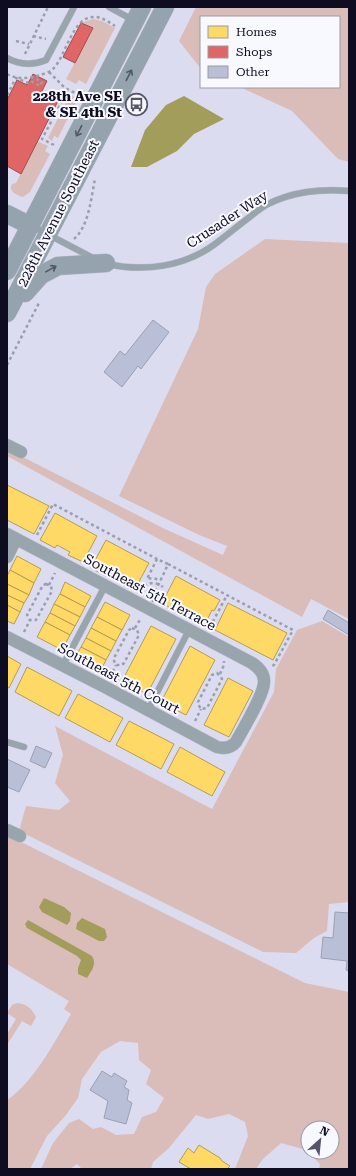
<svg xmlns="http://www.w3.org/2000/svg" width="356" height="1176" font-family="'Roboto Serif',serif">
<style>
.green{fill:#dabdb9;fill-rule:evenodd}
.water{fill:#a39d5b}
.homes{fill:#ffd966;stroke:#b69c51}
.shops{fill:#e06666;stroke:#a14b51}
.building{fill:#b8bfd7;stroke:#9ca0b3}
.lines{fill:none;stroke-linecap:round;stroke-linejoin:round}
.lane-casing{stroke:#b8b8ca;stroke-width:7}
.street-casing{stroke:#b8b8ca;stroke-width:13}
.secondary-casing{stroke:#b8b8ca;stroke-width:19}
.path{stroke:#9aa0ab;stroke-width:2.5;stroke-dasharray:3 3;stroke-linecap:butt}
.lane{stroke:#98a5ac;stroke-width:6}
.street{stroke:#98a5ac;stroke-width:12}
.secondary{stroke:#95a3ae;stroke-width:18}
.oneway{stroke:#515868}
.labels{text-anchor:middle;stroke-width:4;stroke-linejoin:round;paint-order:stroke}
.poi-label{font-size:14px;font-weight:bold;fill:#0d0c21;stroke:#f8f8ff;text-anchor:end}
.street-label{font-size:14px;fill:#0d0c21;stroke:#f8f8ff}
</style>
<rect width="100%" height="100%" fill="#dcdcf1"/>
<g class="green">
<polygon points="196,7 349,7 349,162 338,159 292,111 240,87 339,87 339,17 201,17 201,69 179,41"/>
<polygon points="93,19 102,21 115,28 86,84 79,80 76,84 66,79 93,29 81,23"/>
<polygon points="70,95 78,98 58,138 54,136 52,141 48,138"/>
<path d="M37,141L48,146L45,151L50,154L30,192L23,197C16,195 8,191 12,184L16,183Z"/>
<polygon points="265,239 349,243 349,619 311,599 302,617 7,456 7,449 165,529 223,555 227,546 199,535 119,496 198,329 206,287 215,274"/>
<polygon points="322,621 349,637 349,902 329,904 327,931 314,938 296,953 263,952 19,831 26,806 59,810 70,801 55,783 63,755 55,726 212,809 274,692 276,669 297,630"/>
<path d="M7,835L305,983L349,992V1169H319L320,1164L306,1150L281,1143L263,1159L256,1169H235L248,1136L245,1122L229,1114L208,1119L196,1115L169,1148L153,1162L151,1169H82L77,1164L70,1169H41L53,1143L69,1123L79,1119L93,1129L101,1127L116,1135L134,1134L142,1117L156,1112L164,1098L146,1084L151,1070L139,1060L138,1043L120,1041L101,1052L82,1079L78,1098L66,1115L47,1136L30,1169L7,1168V1100C34,1082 55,1041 71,1014L64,1009L69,1001L7,964ZM308,1128H332V1152H308Z"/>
<path d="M17,1003C26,1004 32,1008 36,1017L31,1026L22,1021L7,1045V1034L16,1019L7,1013L12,1005Z"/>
</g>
<g class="water">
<polygon points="184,96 224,119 194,134 177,151 147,167 131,167 145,130 166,105"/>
<polygon points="44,898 64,907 71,913 70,921 67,925 42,912 39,907"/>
<polygon points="82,918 105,929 107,937 104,941 99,941 76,929 77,923"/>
<path d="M28,920L92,956C97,964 92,970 87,978L78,974V968L81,960L77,956L27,928L25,924Z"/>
</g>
<g class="homes">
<polygon points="7,485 49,506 34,534 7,520"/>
<polygon points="55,513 97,536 83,562 68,555 70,552 57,545 55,548 40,540"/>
<polygon points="106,540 149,563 135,589 120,581 121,578 108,571 106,576 91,568"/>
<polygon points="17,556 41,569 34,583 10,570"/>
<polygon points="10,570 34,583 29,595 7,584 7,576"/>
<polygon points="176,576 220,600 214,611 212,610 204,626 191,619 192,615 179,608 177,612 162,603"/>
<polygon points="65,582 91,596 85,607 60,594"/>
<polygon points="7,584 29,595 24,603 7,595"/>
<polygon points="60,594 85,607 80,617 54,604"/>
<polygon points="7,595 24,603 20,612 7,605"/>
<polygon points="105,602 130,615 122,630 97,617"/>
<polygon points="228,603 287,633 273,660 215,630"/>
<polygon points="54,604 80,617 75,626 50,613"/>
<polygon points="7,605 20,612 14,624 7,621"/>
<polygon points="50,613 75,626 70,635 45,622"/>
<polygon points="97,617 122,630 116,641 91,628"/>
<polygon points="45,622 70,635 62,650 37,637"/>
<polygon points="151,626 176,639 147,694 122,681"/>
<polygon points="91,628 116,641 111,651 86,638"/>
<polygon points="86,638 111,651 106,660 81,647"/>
<polygon points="190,646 215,660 186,715 161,702"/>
<polygon points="81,647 106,660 101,670 76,656"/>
<polygon points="7,656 21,664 9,688 7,687"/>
<polygon points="27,667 72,691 59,716 15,692"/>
<polygon points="228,678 253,691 229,737 204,725"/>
<polygon points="78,694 123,718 110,742 65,718"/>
<polygon points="129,721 174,744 161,769 116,745"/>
<polygon points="180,747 225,772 212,796 167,772"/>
<polygon points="199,1145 220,1158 222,1161 230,1166 227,1169 191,1169 179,1162 188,1148 194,1153"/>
</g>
<g class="shops">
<polygon points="81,23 93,28 75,63 63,57"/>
<polygon points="33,74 47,81 41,93 58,101 21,174 7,166 7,100 17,80 27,85"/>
</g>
<g class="building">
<polygon points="153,320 169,332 141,369 138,366 122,387 104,372 120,351 125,355"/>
<polygon points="328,610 349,623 349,635 323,619"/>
<polygon points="36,746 52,753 45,768 30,761"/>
<polygon points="7,759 30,770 19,792 7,787"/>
<polygon points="335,912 349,913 349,971 346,970 347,961 321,958 323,937 333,938"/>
<polygon points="102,1071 112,1077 114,1073 127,1081 124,1087 129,1090 127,1100 132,1103 126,1124 104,1118 108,1101 90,1090"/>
</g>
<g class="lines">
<defs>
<g id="lane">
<polyline points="109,7 133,20"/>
<path d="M7,58C20,65 32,66 46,60L74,7"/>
<polyline points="32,226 93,258"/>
<path d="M107,264C144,272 184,267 215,244C227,235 239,225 251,216C256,212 261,208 266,205C293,191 320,189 349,191"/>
<polyline points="63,665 105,586"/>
<polyline points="148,710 189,630"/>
<polyline points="7,742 24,747"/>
</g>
<g id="street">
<polyline points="7,445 21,452"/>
<path d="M7,534L252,663C258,667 264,673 264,681C265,693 243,729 236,742C231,748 225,749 217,747L105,687L7,637"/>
<polyline points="7,557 16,539"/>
<polyline points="7,830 20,836"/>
</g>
<g id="secondary">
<polyline points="7,214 31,226"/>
<polyline points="7,271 142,7"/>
<polyline points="25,293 41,275 58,266 106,263"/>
<polyline points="7,313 165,7"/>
</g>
</defs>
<use href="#lane" class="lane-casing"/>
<use href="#street" class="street-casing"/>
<use href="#secondary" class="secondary-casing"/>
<g class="path">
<polyline points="33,36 46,39"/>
<polyline points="16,41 29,44"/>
<polyline points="25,54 48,7"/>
<polyline points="49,72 65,88 79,95"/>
<path d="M7,74C17,79 26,79 37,76C42,74 49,73 53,69C67,55 72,15 96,17C103,18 109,22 115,26"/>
<polyline points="7,95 16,78 28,83 31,81 40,86 42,82 32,77"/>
<polyline points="54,145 42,139 63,99 61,96 65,88"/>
<path d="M74,239C89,226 91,198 95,179"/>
<polyline points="7,365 40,301"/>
<polyline points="37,535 53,504 157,559"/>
<polyline points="168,564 293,630 274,665 272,666"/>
<polygon points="46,584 51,586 52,591 36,620 30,620 27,615 43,585"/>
<polyline points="49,585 55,573"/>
<path d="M140,590C145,582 155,581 163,587"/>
<circle cx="153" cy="596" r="5"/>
<path d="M155,591C160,582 164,573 168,564L157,559L147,579L152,578L161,580"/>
<polyline points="210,627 227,595"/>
<polygon points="132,628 137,630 139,635 124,663 122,665 116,665 114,661 114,658 129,630"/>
<polyline points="135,628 141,618"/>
<polyline points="24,632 30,620"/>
<polygon points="217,673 221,677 222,679 207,708 201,709 198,704 198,702 212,675"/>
<polyline points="220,674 224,665 224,661"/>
<polyline points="110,677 116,665"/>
<polyline points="195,721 201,709"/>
</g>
<use href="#lane" class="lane"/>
<use href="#street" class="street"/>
<use href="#secondary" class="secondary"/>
</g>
<defs><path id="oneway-shaft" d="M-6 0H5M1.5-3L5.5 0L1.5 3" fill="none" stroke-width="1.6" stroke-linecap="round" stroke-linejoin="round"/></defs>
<g class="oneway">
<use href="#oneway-shaft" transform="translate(129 75) rotate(-63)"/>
<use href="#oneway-shaft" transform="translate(79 131) rotate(117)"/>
<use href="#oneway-shaft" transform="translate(51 269) rotate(-29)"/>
</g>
<defs>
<symbol id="bus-ring" viewBox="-11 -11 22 22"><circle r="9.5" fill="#f8f8ff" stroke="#55556a" stroke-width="1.5"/><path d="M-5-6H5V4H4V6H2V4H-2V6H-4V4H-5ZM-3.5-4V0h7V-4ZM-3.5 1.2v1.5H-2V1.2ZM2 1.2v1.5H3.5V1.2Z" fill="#55556a"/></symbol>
</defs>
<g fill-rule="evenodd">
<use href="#bus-ring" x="124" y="92" width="25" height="25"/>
</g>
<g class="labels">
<g class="poi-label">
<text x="122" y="101">228th Ave SE<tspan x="122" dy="16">&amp; SE 4th St</tspan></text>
</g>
<g class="street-label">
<text transform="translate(58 213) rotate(-63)" y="5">228th Avenue Southeast</text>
<text transform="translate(227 219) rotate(-33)" y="5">Crusader Way</text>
<text transform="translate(150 592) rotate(28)" y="5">Southeast 5th Terrace</text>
<text transform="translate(119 678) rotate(28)" y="5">Southeast 5th Court</text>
</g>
</g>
<rect width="356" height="1176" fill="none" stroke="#0d0c21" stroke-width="16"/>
<rect x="200" y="16" width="140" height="72" fill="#f8f8ff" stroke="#9a9aa6"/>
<rect x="208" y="26" width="20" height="12" fill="#ffd966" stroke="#9a9aa6"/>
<text x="236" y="36" font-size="12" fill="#0d0c21">Homes</text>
<rect x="208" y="46" width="20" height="12" fill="#e06666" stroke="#9a9aa6"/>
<text x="236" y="56" font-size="12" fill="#0d0c21">Shops</text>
<rect x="208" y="66" width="20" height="12" fill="#b8bfd7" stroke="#9a9aa6"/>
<text x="236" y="76" font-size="12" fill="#0d0c21">Other</text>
<g transform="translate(320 1140) rotate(27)"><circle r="19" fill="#f8f8ff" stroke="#9a9aa6"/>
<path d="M0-3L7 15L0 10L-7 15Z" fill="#55556a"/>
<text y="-6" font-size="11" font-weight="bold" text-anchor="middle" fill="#0d0c21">N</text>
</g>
</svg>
